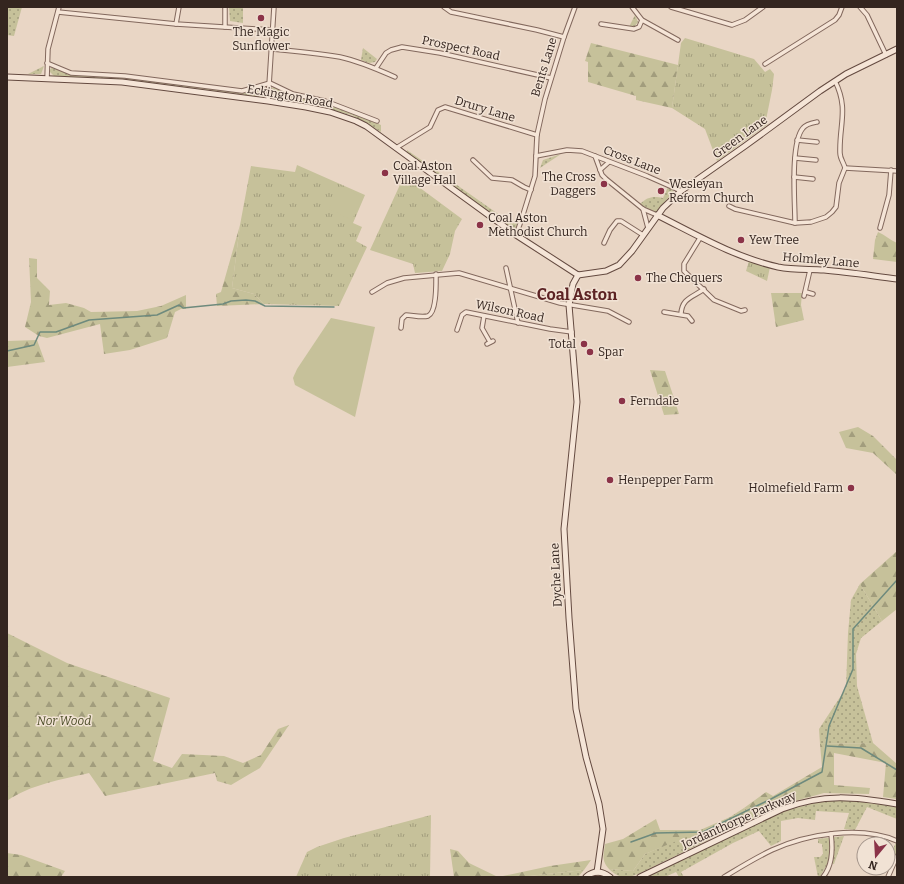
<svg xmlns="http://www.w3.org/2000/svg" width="904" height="884" font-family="Bitter,serif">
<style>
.grass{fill:url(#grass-dots)}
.forest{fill:url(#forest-firs)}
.park{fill:url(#park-tufts)}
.garden{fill:#c6c19a}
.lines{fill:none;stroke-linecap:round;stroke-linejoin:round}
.stream{stroke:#6e8a7d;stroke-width:1.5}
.street-casing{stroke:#82685d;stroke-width:5.5}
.secondary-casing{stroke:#644a40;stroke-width:7}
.street{stroke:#f5e5d7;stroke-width:3.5}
.secondary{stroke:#f5e5d7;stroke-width:5}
.poi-dot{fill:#8b3348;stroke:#f1e2d4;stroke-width:1.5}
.labels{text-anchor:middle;stroke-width:3;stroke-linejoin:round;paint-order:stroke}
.poi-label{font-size:12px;fill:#34251f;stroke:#f1e2d4;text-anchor:start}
.street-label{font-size:12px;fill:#34251f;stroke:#f1e2d4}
.park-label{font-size:12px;font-style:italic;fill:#4d4e28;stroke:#f1e2d4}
.district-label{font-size:16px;font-weight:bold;fill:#5c2324;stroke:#f1e2d4}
</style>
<defs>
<pattern id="grass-dots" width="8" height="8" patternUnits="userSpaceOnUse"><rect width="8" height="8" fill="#c6c19a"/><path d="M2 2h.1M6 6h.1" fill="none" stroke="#a29d7d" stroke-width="1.8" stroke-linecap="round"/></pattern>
<pattern id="forest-firs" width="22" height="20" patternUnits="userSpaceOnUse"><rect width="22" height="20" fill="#c6c19a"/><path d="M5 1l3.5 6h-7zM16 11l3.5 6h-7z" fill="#a29d7d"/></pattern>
<pattern id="park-tufts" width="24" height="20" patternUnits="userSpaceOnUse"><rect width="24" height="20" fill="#c6c19a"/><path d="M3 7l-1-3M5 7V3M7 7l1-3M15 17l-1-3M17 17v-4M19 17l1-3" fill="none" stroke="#a29d7d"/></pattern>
</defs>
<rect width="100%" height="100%" fill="#e9d6c5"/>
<g class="grass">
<polygon points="7,7 22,7 14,36 7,35"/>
<polygon points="229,7 243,7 243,23 230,21"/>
<polygon points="635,15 638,22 635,26 629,27"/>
<polygon points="363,48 377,59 375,62 369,63 361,60"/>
<polygon points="44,66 41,74 28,74"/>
<path d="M52,67L68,74L74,75L129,78L242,92L263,87L266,88C267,92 266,95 263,97L127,80L54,76L50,72V70Z"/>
<polygon points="274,87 294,96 333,105 381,125 381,132 352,115 314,106 279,100 273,97 271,95 272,88"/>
<polygon points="407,150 511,223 518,222 515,229 512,229 451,185 407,152"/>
<polygon points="561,154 540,168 543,160"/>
<path d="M668,187L674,191L656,212L645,209L640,204C648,197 652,196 663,198Z"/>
<polygon points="860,584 882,621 861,638 856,654 857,686 873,743 820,744 819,729 846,688 848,633 851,600"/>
<polygon points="841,799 897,807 897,819 867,807 855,830 844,829 849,813 816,811 815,820 798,818 781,821 781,841 771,846 759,831 733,843 681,872 684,877 679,877 676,872 665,877 647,877 784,811 815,803"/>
<path d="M744,808L758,816L638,874C626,879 618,878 609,869L633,871L645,854L730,817Z"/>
<polygon points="844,836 834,864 828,863 820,877 818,877 814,857 820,857 823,854 822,844 818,843 818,839"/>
<polygon points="896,843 897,845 897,860 889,856"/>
<polygon points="584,870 578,877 520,877"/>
</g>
<g class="forest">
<polygon points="591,43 678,65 672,108 636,100 636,96 588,82 588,62 585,61"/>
<polygon points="240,225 232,288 254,294 264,304 217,306 216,294 221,292"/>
<path d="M878,232C885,235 890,240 897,243V262L873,259L875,240Z"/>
<polygon points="29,258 37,259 37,278 50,291 49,305 66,303 84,308 91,312 137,311 161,306 186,295 186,309 181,309 175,312 167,338 130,350 104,354 100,324 47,338 39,336 25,327 31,302"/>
<polygon points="771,293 802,293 801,305 804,320 776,327"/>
<polygon points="37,340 45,362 7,367 7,341"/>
<polygon points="650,370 665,371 670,386 679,414 664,415"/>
<polygon points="858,427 873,436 897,460 897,475 873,453 846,448 839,432"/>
<polygon points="897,551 897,609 882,621 860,584"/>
<path d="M7,633L67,663L170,698L153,761L172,768L182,754L224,756L243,763L261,755L278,729L289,725L260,768L231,785L217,781L215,773L105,796L89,773C63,779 29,785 7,801Z"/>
<polygon points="873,743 897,764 897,799 883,797 886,763 834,753 834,785 870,788 869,794 824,793 795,801 758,816 744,808 766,792 773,796 822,767 820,744"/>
<path d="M656,819L660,830H703L645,854L633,871L609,869C601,860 604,855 605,844L623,839Z"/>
<polygon points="450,849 458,851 469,863 498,877 550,866 591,860 584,870 520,877 486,877 479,876 454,877"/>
<polygon points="7,853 21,855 65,871 61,877 7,877"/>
</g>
<g class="park">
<polygon points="685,38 754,59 765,72 770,69 774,74 772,90 766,120 768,124 717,161 705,129 672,108 681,43"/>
<polygon points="297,165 365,195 353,223 362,227 356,241 367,247 339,306 264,304 254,294 232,288 240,225 251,166 295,172"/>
<polygon points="404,176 462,219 455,231 450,254 442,271 415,273 413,264 370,250"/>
<polygon points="749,261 770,267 767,281 746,271"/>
<polygon points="431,815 430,877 296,877 307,852 317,847 344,838"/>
</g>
<g class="garden">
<polygon points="340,186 363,197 352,220 329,209"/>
<polygon points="331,318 375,327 355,417 295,385 293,378 297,369"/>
</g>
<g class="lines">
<g class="stream">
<polyline points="7,351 34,345 40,332 56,332 89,320 157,315 179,305 183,308 223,304 231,301 246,300 255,301 265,306 334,307"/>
<polyline points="827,746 861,748 897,770"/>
<polyline points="631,842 656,833 703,832 771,799 822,772 829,726 853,669 853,629 897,580"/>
</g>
<defs>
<g id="street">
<polyline points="444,7 451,12 456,13 537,30 564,37"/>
<polyline points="632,7 642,20 678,40"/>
<polyline points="671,7 732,25 745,20 763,7"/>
<polyline points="860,7 867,15 886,55"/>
<polyline points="58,12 176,24 273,30"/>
<polyline points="176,24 179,7"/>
<polyline points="601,24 634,29 639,27 642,20"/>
<polyline points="225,27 225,7"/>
<path d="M272,49C295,51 317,53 340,57C359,61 377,69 395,77"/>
<polyline points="47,63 71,73 125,76 242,91 270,83 293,94 325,101 377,121"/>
<polyline points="765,64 835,20 839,15 842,7"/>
<polyline points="376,68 386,53 391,50 402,47 440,53 551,78"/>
<polyline points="47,79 48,49 59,7"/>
<polyline points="268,101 274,7"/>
<polyline points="797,140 817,142"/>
<polyline points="396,148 430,127 438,110 445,107 537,135"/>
<polyline points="536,156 567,150 582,151 647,176 681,191"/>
<polyline points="595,156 602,175 606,179 643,209 657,215"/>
<polyline points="795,158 816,160"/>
<polyline points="473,160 492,178 512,180 524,187 531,190"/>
<polyline points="845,168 897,171"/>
<polyline points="600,170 609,162"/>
<polyline points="794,177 813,179"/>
<path d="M729,206L735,209L795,223L811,222L826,217L832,212L836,207L839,183L845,168C844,163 840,159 840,153C839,125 849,109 835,81"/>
<polyline points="643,209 648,228"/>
<path d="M795,223C795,202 790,143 803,128C806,124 812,123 817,122"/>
<polyline points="880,228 889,195 891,170"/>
<polyline points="516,235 521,221 535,176 537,135 545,99 564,37 575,7"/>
<polyline points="700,238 684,264 684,271 714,300 741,311 745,310"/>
<polyline points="604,243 610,230 617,221 621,221 643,235"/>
<polyline points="506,268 518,323"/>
<polyline points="372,292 387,283 404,278 459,273 560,303 608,311 629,322"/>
<polyline points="806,292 813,294"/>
<polyline points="804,296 810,270"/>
<polyline points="664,312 688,316 692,321"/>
<path d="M681,314C682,298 692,298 704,289"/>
<polyline points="484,316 482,328 490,342"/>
<path d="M401,328L402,319L406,315C412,315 421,318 428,316C437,312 436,283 436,274"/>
<polyline points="457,330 462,315 466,312 550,329 572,332"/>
<polyline points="487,344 493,341"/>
<path d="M724,877C739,868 755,858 772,850C807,834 861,825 897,841"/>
<path d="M823,877C833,865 833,849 831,834"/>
<polyline points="888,877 897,856"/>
</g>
<g id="secondary">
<polyline points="7,77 122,82 268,101 306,107 330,112 356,121 366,126 516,235 578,275"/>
<path d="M657,215C697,235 734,257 778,267C793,270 808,269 824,270C848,272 873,276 897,279"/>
<polyline points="578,275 573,284 569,305 577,402 564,529 569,618 576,709 586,757 599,804 603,829 597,872"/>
<polyline points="578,275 606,271 619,265 632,251 663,208 681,191 745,146 820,91 846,74 897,49"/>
<path d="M586,877C594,870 602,871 610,877"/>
<path d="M640,877L782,809C824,793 855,797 897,804"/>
</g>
</defs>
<use href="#street" class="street-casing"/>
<use href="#secondary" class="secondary-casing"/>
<use href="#street" class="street"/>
<use href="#secondary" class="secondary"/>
</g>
<g class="poi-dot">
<circle cx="261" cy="18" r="4"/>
<circle cx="385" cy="173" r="4"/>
<circle cx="604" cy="184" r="4"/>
<circle cx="661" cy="191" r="4"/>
<circle cx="480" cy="225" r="4"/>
<circle cx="741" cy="240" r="4"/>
<circle cx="638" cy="278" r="4"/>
<circle cx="584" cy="344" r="4"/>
<circle cx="590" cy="352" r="4"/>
<circle cx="622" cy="401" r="4"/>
<circle cx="610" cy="480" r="4"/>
<circle cx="851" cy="488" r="4"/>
</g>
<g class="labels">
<g class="poi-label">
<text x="261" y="36" text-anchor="middle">The Magic<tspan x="261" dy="14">Sunflower</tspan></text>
<text x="393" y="170">Coal Aston<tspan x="393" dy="14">Village Hall</tspan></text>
<text x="596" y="181" text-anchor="end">The Cross<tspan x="596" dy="14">Daggers</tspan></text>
<text x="669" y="188">Wesleyan<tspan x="669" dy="14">Reform Church</tspan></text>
<text x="488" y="222">Coal Aston<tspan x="488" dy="14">Methodist Church</tspan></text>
<text x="749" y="244">Yew Tree</text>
<text x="646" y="282">The Chequers</text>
<text x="576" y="348" text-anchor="end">Total</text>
<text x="598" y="356">Spar</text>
<text x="630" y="405">Ferndale</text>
<text x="618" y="484">Henpepper Farm</text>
<text x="843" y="492" text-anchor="end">Holmefield Farm</text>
</g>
<g class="street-label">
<text transform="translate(461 48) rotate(12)" y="4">Prospect Road</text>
<text transform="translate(544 67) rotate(-73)" y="4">Bents Lane</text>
<text transform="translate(290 96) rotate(10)" y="4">Eckington Road</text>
<text transform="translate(485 109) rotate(17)" y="4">Drury Lane</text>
<text transform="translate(740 137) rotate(-36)" y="4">Green Lane</text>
<text transform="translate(632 160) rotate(21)" y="4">Cross Lane</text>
<text transform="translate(821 260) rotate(5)" y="4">Holmley Lane</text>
<text transform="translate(510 311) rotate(12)" y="4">Wilson Road</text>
<text transform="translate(556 575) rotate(-93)" y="4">Dyche Lane</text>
<text transform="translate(739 820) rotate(-24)" y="4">Jordanthorpe Parkway</text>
</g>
<g class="park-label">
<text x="64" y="725">Nor Wood</text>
</g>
<g class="district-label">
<text x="577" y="300">Coal Aston</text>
</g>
</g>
<rect width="904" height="884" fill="none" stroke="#34251f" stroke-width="16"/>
<g transform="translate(876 856) rotate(198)"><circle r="19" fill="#f1e2d4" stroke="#a5968c"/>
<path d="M0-3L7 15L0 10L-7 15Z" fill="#8b3348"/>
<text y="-6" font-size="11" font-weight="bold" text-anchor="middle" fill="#34251f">N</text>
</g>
</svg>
